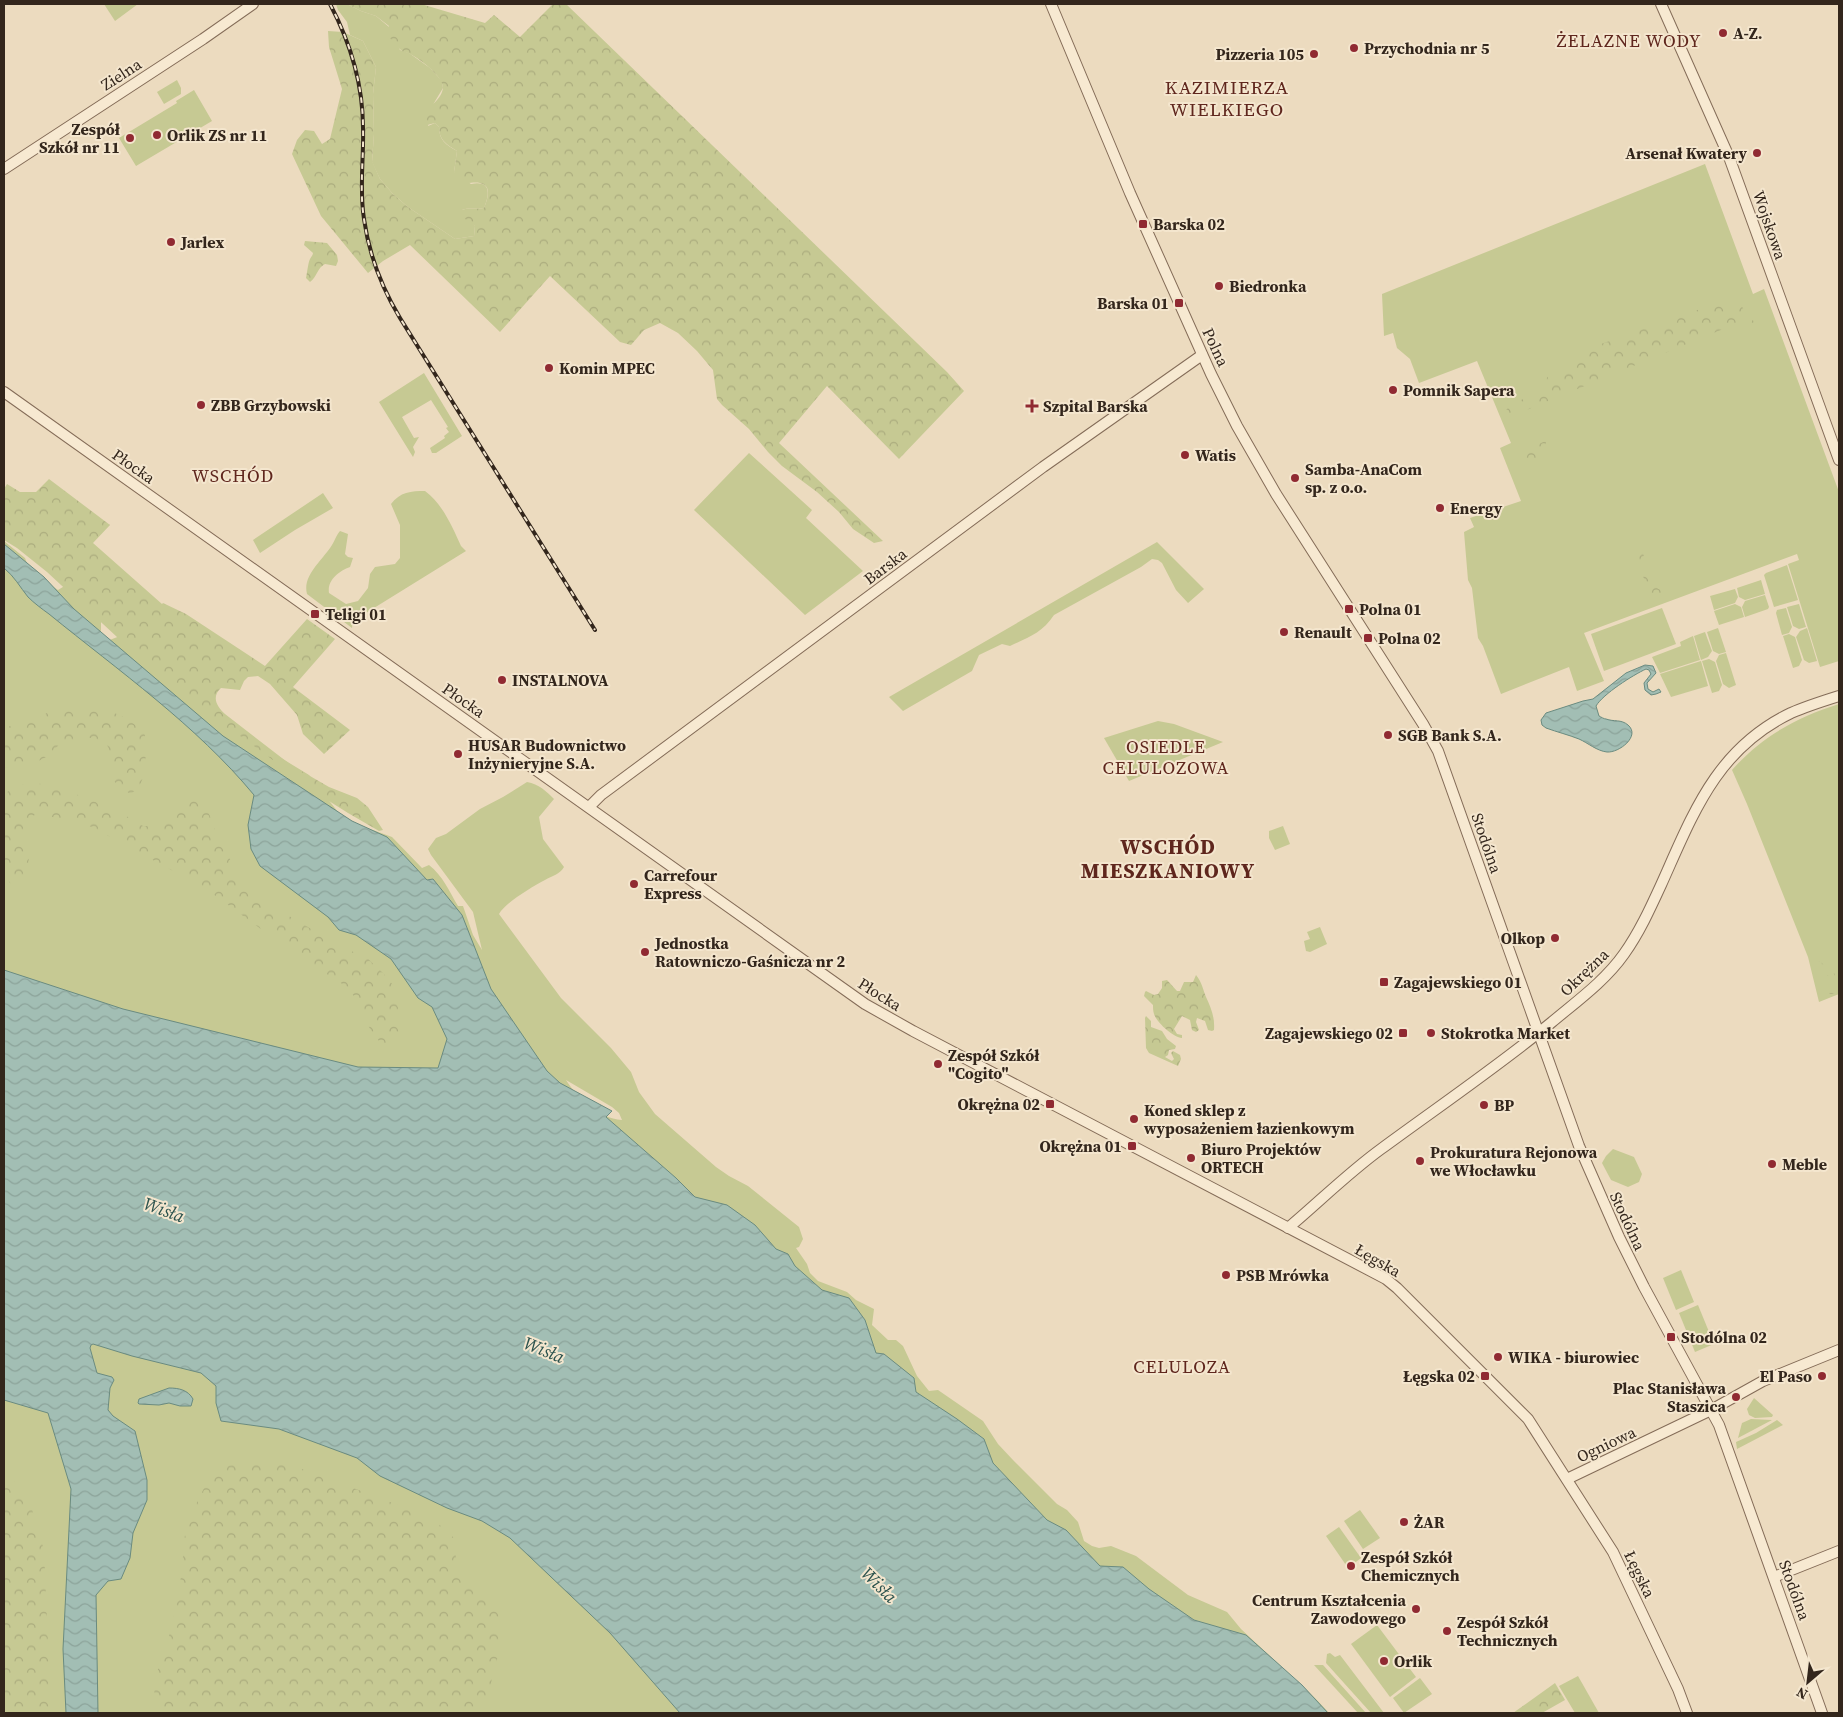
<svg xmlns="http://www.w3.org/2000/svg" width="1843" height="1717" font-family="'Source Serif 4',serif">
<style>
.green{fill:#c6c993;fill-rule:evenodd}
.forest{fill:url(#forest-crowns)}
.water{fill:url(#water-waves);stroke:#6a8b80}
.lines{fill:none;stroke-linecap:round;stroke-linejoin:round}
.minor-casing{stroke:#846c58;stroke-width:12}
.minor{stroke:#f7e9d1;stroke-width:10}
.rail-casing{stroke:#33261c;stroke-width:4}
.rail{stroke:#f4e6ce;stroke-width:2;stroke-dasharray:5.5;stroke-linecap:butt}
.poi-dot{fill:#902a32;stroke:#f4e6ce;stroke-width:2}
.labels{text-anchor:middle;stroke-width:4;stroke-linejoin:round;paint-order:stroke}
.poi-label{font-size:16px;font-weight:bold;fill:#33261c;stroke:#f4e6ce;text-anchor:start}
.street-label{font-size:16px;fill:#33261c;stroke:#f4e6ce}
.neighbourhood-label{font-size:18px;letter-spacing:1px;fill:#5f261d;stroke:#f4e6ce}
.water-label{font-size:18px;font-style:italic;fill:#2c534e;stroke:#f4e6ce}
.quarter-label{font-size:19px;letter-spacing:1px;fill:#5f261d;stroke:#f4e6ce}
.district-label{font-size:21px;font-weight:bold;letter-spacing:1px;fill:#5f261d;stroke:#f4e6ce}
</style>
<defs>
<pattern id="forest-crowns" width="20" height="18" patternUnits="userSpaceOnUse" patternTransform="scale(1.25)"><rect width="20" height="18" fill="#c6c993"/><path d="M2 6a3 3 0 1 1 6 0M12 15a3 3 0 1 1 6 0" fill="none" stroke="#abac7e"/></pattern>
<pattern id="water-waves" width="16" height="10" patternUnits="userSpaceOnUse" patternTransform="scale(1.25)"><rect width="16" height="10" fill="#a2beb4"/><path d="M0 5q4-4 8 0t8 0" fill="none" stroke="#8ca39a"/></pattern>
</defs>
<rect width="100%" height="100%" fill="#ecdbbf"/>
<g class="green">
<polygon points="104,4 138,4 115,21"/>
<path d="M336,4H347L361,11L376,16L389,27L400,50L409,53L430,68L442,81L443,88L434,103L428,126L435,123L439,127C439,140 446,145 457,151L454,172L471,184C491,180 490,194 484,208C476,210 470,207 462,210L475,226L474,236L455,239L408,207L393,194L380,179L372,162L374,134L373,94L376,67L363,41L350,35L347,22L338,10Z"/>
<polygon points="177,80 181,88 181,94 164,104 157,92"/>
<polygon points="194,90 212,121 136,166 119,138 177,103 176,101"/>
<polygon points="1705,164 1753,294 1764,289 1839,492 1839,661 1820,667 1788,564 1799,560 1797,554 1584,633 1604,681 1577,691 1569,667 1501,694 1483,646 1478,638 1472,588 1468,580 1464,532 1474,527 1470,518 1521,501 1500,448 1511,443 1477,361 1419,383 1410,359 1397,348 1393,333 1384,336 1382,294"/>
<polygon points="424,373 462,436 436,453 432,453 430,448 445,438 444,436 449,432 446,428 448,427 431,400 402,417 414,438 419,437 413,447 415,452 413,457 379,402"/>
<polygon points="749,453 812,510 806,518 863,571 805,615 694,510"/>
<path d="M425,491C442,503 453,528 461,546L466,551L353,621L352,628L307,594C302,575 323,560 332,545C335,540 336,536 340,531L348,534L345,554L348,557L353,558L350,567C339,571 327,580 329,593L346,604L358,601L368,588L370,574L375,567L395,564L400,558V525L391,504C400,492 411,491 425,491Z"/>
<polygon points="323,493 333,508 295,530 260,553 253,540"/>
<path d="M4,541L25,558L30,571L58,590L71,582L101,620V634L107,641L120,636L273,753L309,775L338,812L348,821L392,837L422,868L429,865C443,876 449,891 458,906H463L473,935L482,950L473,912L431,855L428,849L436,838L446,834L480,809L503,797L527,782C539,784 546,791 554,799L539,817L543,839L564,867C560,874 552,876 545,880C532,887 506,902 499,914L561,998L611,1048L631,1072L639,1092L655,1114L716,1167L729,1176L748,1186L799,1227L803,1239L799,1247L796,1248L807,1264L810,1273L818,1281L847,1292L856,1300L874,1309L872,1325L888,1340H896L903,1346L917,1376L929,1391L938,1390L983,1421L998,1444L1013,1460L1057,1504L1067,1510L1078,1522L1084,1541L1092,1546L1099,1548L1111,1546L1136,1556L1188,1595L1227,1612L1241,1629L1316,1699L1329,1713H4ZM566,1080L612,1107L619,1113L622,1120C598,1118 578,1099 566,1080Z"/>
<path d="M1157,542L1204,589L1188,603L1176,590L1162,563L1158,560L1152,559L1141,567L1054,615C1042,633 1029,637 1010,646L1002,644L979,655L972,671L903,711L889,697Z"/>
<polygon points="1787,565 1798,600 1774,607 1764,575 1766,573"/>
<polygon points="1761,580 1765,594 1745,600 1739,597 1737,588"/>
<polygon points="1735,589 1738,597 1735,603 1714,610 1710,596"/>
<polygon points="1765,595 1769,607 1768,609 1745,617 1742,607 1745,601"/>
<polygon points="1735,604 1741,607 1744,617 1719,625 1714,611"/>
<polygon points="1799,604 1806,627 1799,629 1793,626 1787,607"/>
<polygon points="1662,608 1676,644 1604,671 1591,634"/>
<polygon points="1786,608 1792,627 1789,633 1782,635 1776,613 1777,610"/>
<polygon points="1718,628 1726,652 1719,654 1713,651 1707,632"/>
<polygon points="1807,628 1817,661 1809,663 1804,660 1796,637 1800,631"/>
<polygon points="1705,632 1712,651 1708,657 1701,660 1694,636"/>
<polygon points="1789,634 1795,637 1802,660 1799,666 1793,668 1783,636"/>
<polygon points="1693,636 1700,660 1660,673 1652,657 1681,646 1680,642"/>
<polygon points="1726,653 1736,685 1729,688 1723,684 1716,661 1719,655"/>
<polygon points="1709,659 1715,662 1722,685 1719,691 1712,693 1702,661"/>
<polygon points="1701,661 1708,686 1671,697 1660,674"/>
<path d="M1839,704V994L1819,1002L1808,957L1747,804L1732,770C1761,737 1797,717 1839,704Z"/>
<polygon points="1158,721 1174,724 1223,742 1129,781 1104,738"/>
<polygon points="1283,826 1290,844 1275,850 1269,838 1269,831"/>
<polygon points="1320,927 1327,944 1310,952 1306,951 1304,941 1310,939 1307,932"/>
<polygon points="1613,1149 1634,1157 1642,1174 1639,1182 1628,1187 1611,1180 1602,1163 1606,1156"/>
<polygon points="1681,1270 1694,1302 1676,1310 1663,1278"/>
<polygon points="1698,1305 1714,1344 1695,1352 1679,1313"/>
<polygon points="1754,1398 1773,1415 1772,1417 1755,1418 1749,1415 1747,1409"/>
<polygon points="1751,1419 1772,1420 1738,1438 1742,1423"/>
<polygon points="1777,1420 1783,1425 1737,1449 1736,1442 1756,1433"/>
<polygon points="1360,1510 1380,1538 1363,1549 1344,1521"/>
<polygon points="1339,1527 1361,1558 1348,1568 1326,1536"/>
<polygon points="1377,1625 1416,1677 1390,1697 1351,1644"/>
<polygon points="1330,1653 1335,1657 1340,1655 1384,1713 1371,1713 1326,1663 1327,1654"/>
<polygon points="1314,1665 1323,1665 1366,1713 1358,1713"/>
<polygon points="1578,1676 1599,1713 1575,1713 1559,1686"/>
<polygon points="1420,1678 1432,1694 1404,1713 1393,1698"/>
</g>
<g class="forest">
<path d="M347,4H421L485,23L494,15L520,37L553,4H566L947,372L964,391L899,459L827,386L779,443L883,541L874,543L853,529L839,512L817,492L782,466L768,452L749,429L722,405L717,399L713,370L697,351L678,333L660,323L644,330L631,345L620,342L550,276L500,332L410,245L383,261L368,273L321,216L292,154L297,140L305,130L314,131L322,144L330,139L342,89L329,47L328,31L343,32L363,41L376,67L373,94L374,134L372,161L380,179L393,194L408,207L455,239L474,236L475,226L461,216L462,210C470,207 476,210 484,208C487,200 493,186 480,183C470,181 467,187 456,179L454,172L457,151C446,144 439,140 439,127L435,123L423,126L421,121C424,108 441,102 443,88C444,77 418,57 408,53C406,52 403,52 401,50C395,46 390,38 386,32L389,26L376,16L361,11Z"/>
<path d="M305,241L327,243L337,255L338,261L336,266L325,264C317,268 317,277 310,282L306,278C307,274 308,263 310,259C311,257 313,255 313,253L304,245Z"/>
<polygon points="1723,301 1739,302 1746,313 1760,328 1757,336 1751,329 1733,325 1512,416 1505,411 1511,405 1537,392 1549,375 1574,363 1598,345"/>
<polygon points="1546,441 1545,454 1527,465 1517,455 1525,449"/>
<path d="M49,479L110,525L93,543L162,604L163,603L186,614L265,666L307,619L335,639L293,687L350,730L324,754L303,734L297,715L270,684L258,676L248,677L244,681L240,690L221,688C211,697 217,707 225,714L291,765L329,787L357,798L368,807L383,830L379,831L348,813L321,796L242,737L227,729L159,676L47,572L17,548L4,540V489L7,484L20,492H36Z"/>
<path d="M1641,549L1658,589L1670,590L1666,595L1655,597C1644,586 1639,565 1637,550Z"/>
<path d="M75,706C101,706 129,714 145,735C145,754 150,784 130,794L111,779V755L106,742L87,737L60,744L46,757L31,765L4,768V727L19,725L34,721L50,711Z"/>
<polygon points="28,782 55,786 116,810 143,826 160,826 178,803 192,798 207,808 216,833 243,884 263,901 346,949 366,957 383,973 393,985 398,1008 400,1032 393,1045 382,1045 370,1029 356,998 341,983 292,952 216,896 173,871 92,827 58,818 35,814 25,832 29,852 28,875 23,886 10,883 4,874 4,801 8,791"/>
<polygon points="1822,958 1827,958 1830,960 1824,973 1826,976 1834,973 1835,975 1831,986 1836,991 1836,994 1830,994 1826,991 1827,984 1818,971 1818,962 1819,961 1823,964 1825,963"/>
<path d="M1196,975C1202,982 1203,990 1206,997C1211,1008 1215,1017 1214,1030L1212,1031L1208,1030L1205,1021L1197,1018L1196,1022L1199,1030L1196,1032L1192,1030L1190,1020L1182,1016L1174,1029L1177,1034L1182,1035V1038C1173,1037 1157,1023 1154,1014C1153,1011 1153,1008 1153,1005L1144,996L1145,992L1146,991L1154,995L1158,994L1162,988V981L1167,980L1177,991H1180L1184,982H1193Z"/>
<polygon points="1146,1016 1151,1021 1151,1027 1162,1031 1167,1039 1176,1046 1175,1049 1169,1050 1168,1055 1165,1057 1172,1061 1174,1059 1171,1053 1173,1051 1180,1055 1181,1059 1178,1066 1149,1053 1146,1048 1145,1018"/>
<polygon points="267,1461 306,1470 432,1518 454,1538 456,1558 467,1580 499,1614 503,1643 493,1671 487,1713 151,1713 158,1669 169,1636 182,1572 184,1540 188,1521 205,1486 226,1466"/>
<polygon points="4,1473 9,1474 31,1506 44,1550 51,1713 4,1713"/>
<polygon points="1555,1683 1565,1700 1542,1713 1513,1713"/>
</g>
<g class="water">
<path d="M4,544L44,577L74,609L223,736L352,821L387,837L427,880L433,879L462,915L491,989L547,1071L560,1083L612,1111L606,1117L676,1178L695,1197L727,1205L755,1225L776,1249L788,1254L795,1266L822,1290L849,1298L865,1320L876,1353L884,1354L914,1378L916,1392L957,1419L984,1439L993,1463L1047,1520L1066,1530L1100,1566L1123,1567L1149,1589L1194,1620L1246,1635L1302,1685L1328,1713H680L610,1633L510,1538L482,1521L447,1508L380,1476L357,1458L279,1429L221,1421L216,1403V1386L201,1373L132,1356L93,1344L91,1345L90,1348L97,1373L112,1377L114,1380L110,1388L108,1410L113,1416L135,1431L147,1480V1500L133,1533L130,1558L121,1579L108,1581L96,1595L98,1713H66L63,1649L71,1489L48,1413L4,1400V970L123,1009L358,1067L438,1068L447,1039L432,1007L418,998L391,959L356,935L339,930L328,917L260,866L251,849L248,825L254,795C196,725 119,671 49,614C42,609 34,603 28,597C20,587 14,576 4,568Z"/>
<path d="M1645,665L1653,666L1656,673L1647,683L1648,689L1653,692L1659,689L1661,692L1656,694L1651,695L1645,690L1644,683L1651,674L1649,670L1646,669C1633,675 1603,694 1596,706L1599,716C1601,717 1604,719 1606,719C1614,722 1621,719 1628,725C1641,736 1619,753 1607,752C1597,751 1588,743 1579,739C1569,735 1557,732 1546,728L1542,725L1541,720L1546,713L1583,701L1593,699L1626,673Z"/>
<path d="M169,1388C179,1388 188,1390 193,1399L191,1406H180L169,1403L159,1405L139,1404L138,1403L139,1399Z"/>
</g>
<g class="lines">
<defs>
<g id="minor">
<polyline points="1051,4 1130,193 1211,374 1237,426 1276,494 1423,724 1438,751 1579,1146 1619,1237 1644,1287 1719,1425 1822,1713"/>
<polyline points="1661,4 1729,157 1839,460"/>
<polyline points="4,169 203,39 253,4"/>
<polyline points="4,392 865,1004 913,1031 1386,1279 1397,1288 1528,1419 1613,1552 1678,1689 1687,1713"/>
<polyline points="589,807 601,795 1043,467 1202,355"/>
<path d="M1288,1228C1319,1202 1348,1173 1381,1149C1438,1107 1497,1067 1552,1022C1577,1001 1605,981 1624,954C1639,933 1650,909 1661,885C1693,814 1716,749 1791,713C1807,706 1823,701 1839,696"/>
<polyline points="1567,1479 1711,1410 1763,1381 1839,1350"/>
<polyline points="1774,1577 1839,1551"/>
</g>
</defs>
<use href="#minor" class="minor-casing"/>
<use href="#minor" class="minor"/>
<defs>
<path id="rail" d="M330,4C350,42 363,83 363,128C364,158 359,188 364,219C369,255 382,288 400,318L595,630"/>
</defs>
<use href="#rail" class="rail-casing"/>
<use href="#rail" class="rail"/>
</g>
<g class="poi-dot">
<circle cx="1723" cy="33" r="5"/>
<circle cx="1354" cy="48" r="5"/>
<circle cx="1314" cy="54" r="5"/>
<circle cx="157" cy="135" r="5"/>
<circle cx="130" cy="138" r="5"/>
<circle cx="1757" cy="153" r="5"/>
<rect x="1138" y="219" width="10" height="10" rx="2.5"/>
<circle cx="171" cy="242" r="5"/>
<circle cx="1219" cy="286" r="5"/>
<rect x="1174" y="298" width="10" height="10" rx="2.5"/>
<circle cx="549" cy="368" r="5"/>
<circle cx="1393" cy="390" r="5"/>
<circle cx="201" cy="405" r="5"/>
<path d="M1029.5 398.5h5v5h5v5h-5v5h-5v-5h-5v-5h5z"/>
<circle cx="1185" cy="455" r="5"/>
<circle cx="1295" cy="478" r="5"/>
<circle cx="1440" cy="508" r="5"/>
<rect x="1344" y="604" width="10" height="10" rx="2.5"/>
<rect x="310" y="609" width="10" height="10" rx="2.5"/>
<circle cx="1284" cy="632" r="5"/>
<rect x="1363" y="633" width="10" height="10" rx="2.5"/>
<circle cx="502" cy="680" r="5"/>
<circle cx="1388" cy="735" r="5"/>
<circle cx="458" cy="754" r="5"/>
<circle cx="634" cy="884" r="5"/>
<circle cx="1555" cy="938" r="5"/>
<circle cx="645" cy="952" r="5"/>
<rect x="1379" y="977" width="10" height="10" rx="2.5"/>
<rect x="1398" y="1028" width="10" height="10" rx="2.5"/>
<circle cx="1431" cy="1033" r="5"/>
<circle cx="938" cy="1064" r="5"/>
<rect x="1045" y="1099" width="10" height="10" rx="2.5"/>
<circle cx="1484" cy="1105" r="5"/>
<circle cx="1134" cy="1119" r="5"/>
<rect x="1127" y="1141" width="10" height="10" rx="2.5"/>
<circle cx="1191" cy="1158" r="5"/>
<circle cx="1420" cy="1161" r="5"/>
<circle cx="1772" cy="1164" r="5"/>
<circle cx="1226" cy="1275" r="5"/>
<rect x="1666" y="1332" width="10" height="10" rx="2.5"/>
<circle cx="1498" cy="1357" r="5"/>
<rect x="1480" y="1371" width="10" height="10" rx="2.5"/>
<circle cx="1822" cy="1376" r="5"/>
<circle cx="1736" cy="1397" r="5"/>
<circle cx="1404" cy="1522" r="5"/>
<circle cx="1351" cy="1566" r="5"/>
<circle cx="1416" cy="1609" r="5"/>
<circle cx="1447" cy="1631" r="5"/>
<circle cx="1384" cy="1661" r="5"/>
</g>
<g class="labels">
<g class="poi-label">
<text x="1733" y="39">A-Z.</text>
<text x="1364" y="54">Przychodnia nr 5</text>
<text x="1304" y="60" text-anchor="end">Pizzeria 105</text>
<text x="120" y="135" text-anchor="end">Zespół<tspan x="120" dy="18">Szkół nr 11</tspan></text>
<text x="167" y="141">Orlik ZS nr 11</text>
<text x="1747" y="159" text-anchor="end">Arsenał Kwatery</text>
<text x="1153" y="230">Barska 02</text>
<text x="181" y="248">Jarlex</text>
<text x="1229" y="292">Biedronka</text>
<text x="1169" y="309" text-anchor="end">Barska 01</text>
<text x="559" y="374">Komin MPEC</text>
<text x="1403" y="396">Pomnik Sapera</text>
<text x="211" y="411">ZBB Grzybowski</text>
<text x="1043" y="412">Szpital Barska</text>
<text x="1195" y="461">Watis</text>
<text x="1305" y="475">Samba-AnaCom<tspan x="1305" dy="18">sp. z o.o.</tspan></text>
<text x="1450" y="514">Energy</text>
<text x="1359" y="615">Polna 01</text>
<text x="325" y="620">Teligi 01</text>
<text x="1294" y="638">Renault</text>
<text x="1378" y="644">Polna 02</text>
<text x="512" y="686">INSTALNOVA</text>
<text x="1398" y="741">SGB Bank S.A.</text>
<text x="468" y="751">HUSAR Budownictwo<tspan x="468" dy="18">Inżynieryjne S.A.</tspan></text>
<text x="644" y="881">Carrefour<tspan x="644" dy="18">Express</tspan></text>
<text x="1545" y="944" text-anchor="end">Olkop</text>
<text x="655" y="949">Jednostka<tspan x="655" dy="18">Ratowniczo-Gaśnicza nr 2</tspan></text>
<text x="1394" y="988">Zagajewskiego 01</text>
<text x="1393" y="1039" text-anchor="end">Zagajewskiego 02</text>
<text x="1441" y="1039">Stokrotka Market</text>
<text x="948" y="1061">Zespół Szkół<tspan x="948" dy="18">"Cogito"</tspan></text>
<text x="1040" y="1110" text-anchor="end">Okrężna 02</text>
<text x="1494" y="1111">BP</text>
<text x="1144" y="1116">Koned sklep z<tspan x="1144" dy="18">wyposażeniem łazienkowym</tspan></text>
<text x="1122" y="1152" text-anchor="end">Okrężna 01</text>
<text x="1201" y="1155">Biuro Projektów<tspan x="1201" dy="18">ORTECH</tspan></text>
<text x="1430" y="1158">Prokuratura Rejonowa<tspan x="1430" dy="18">we Włocławku</tspan></text>
<text x="1782" y="1170">Meble</text>
<text x="1236" y="1281">PSB Mrówka</text>
<text x="1681" y="1343">Stodólna 02</text>
<text x="1508" y="1363">WIKA - biurowiec</text>
<text x="1475" y="1382" text-anchor="end">Łęgska 02</text>
<text x="1812" y="1382" text-anchor="end">El Paso</text>
<text x="1726" y="1394" text-anchor="end">Plac Stanisława<tspan x="1726" dy="18">Staszica</tspan></text>
<text x="1414" y="1528">ŻAR</text>
<text x="1361" y="1563">Zespół Szkół<tspan x="1361" dy="18">Chemicznych</tspan></text>
<text x="1406" y="1606" text-anchor="end">Centrum Kształcenia<tspan x="1406" dy="18">Zawodowego</tspan></text>
<text x="1457" y="1628">Zespół Szkół<tspan x="1457" dy="18">Technicznych</tspan></text>
<text x="1394" y="1667">Orlik</text>
</g>
<g class="street-label">
<text transform="translate(121 74) rotate(-33)" y="6">Zielna</text>
<text transform="translate(1770 225) rotate(71)" y="6">Wojskowa</text>
<text transform="translate(1216 347) rotate(65)" y="6">Polna</text>
<text transform="translate(134 466) rotate(35)" y="6">Płocka</text>
<text transform="translate(885 566) rotate(-37)" y="6">Barska</text>
<text transform="translate(464 700) rotate(35)" y="6">Płocka</text>
<text transform="translate(1487 843) rotate(71)" y="6">Stodólna</text>
<text transform="translate(1584 972) rotate(-44)" y="6">Okrężna</text>
<text transform="translate(880 994) rotate(32)" y="6">Płocka</text>
<text transform="translate(1628 1221) rotate(65)" y="6">Stodólna</text>
<text transform="translate(1378 1260) rotate(30)" y="6">Łęgska</text>
<text transform="translate(1606 1444) rotate(-25)" y="6">Ogniowa</text>
<text transform="translate(1640 1574) rotate(64)" y="6">Łęgska</text>
<text transform="translate(1795 1590) rotate(70)" y="6">Stodólna</text>
</g>
<g class="neighbourhood-label">
<text x="1629" y="47">ŻELAZNE WODY</text>
<text x="233" y="482">WSCHÓD</text>
<text x="1166" y="753">OSIEDLE<tspan x="1166" dy="21">CELULOZOWA</tspan></text>
<text x="1182" y="1373">CELULOZA</text>
</g>
<g class="water-label">
<text transform="translate(164 1210) rotate(20)" y="6">Wisła</text>
<text transform="translate(544 1350) rotate(22)" y="6">Wisła</text>
<text transform="translate(879 1585) rotate(45)" y="6">Wisła</text>
</g>
<g class="quarter-label">
<text x="1227" y="94">KAZIMIERZA<tspan x="1227" dy="22">WIELKIEGO</tspan></text>
</g>
<g class="district-label">
<text x="1168" y="854">WSCHÓD<tspan x="1168" dy="24">MIESZKANIOWY</tspan></text>
</g>
</g>
<rect width="1843" height="1717" fill="none" stroke="#33261c" stroke-width="10"/>
<g transform="translate(1808 1682) rotate(208)" stroke="#f4e6ce" stroke-width="4" paint-order="stroke">
<path d="M0-4L9 19L0 12L-9 19Z" fill="#33261c"/>
<text y="-8" font-size="14" font-weight="bold" text-anchor="middle" fill="#33261c">N</text>
</g>
</svg>
